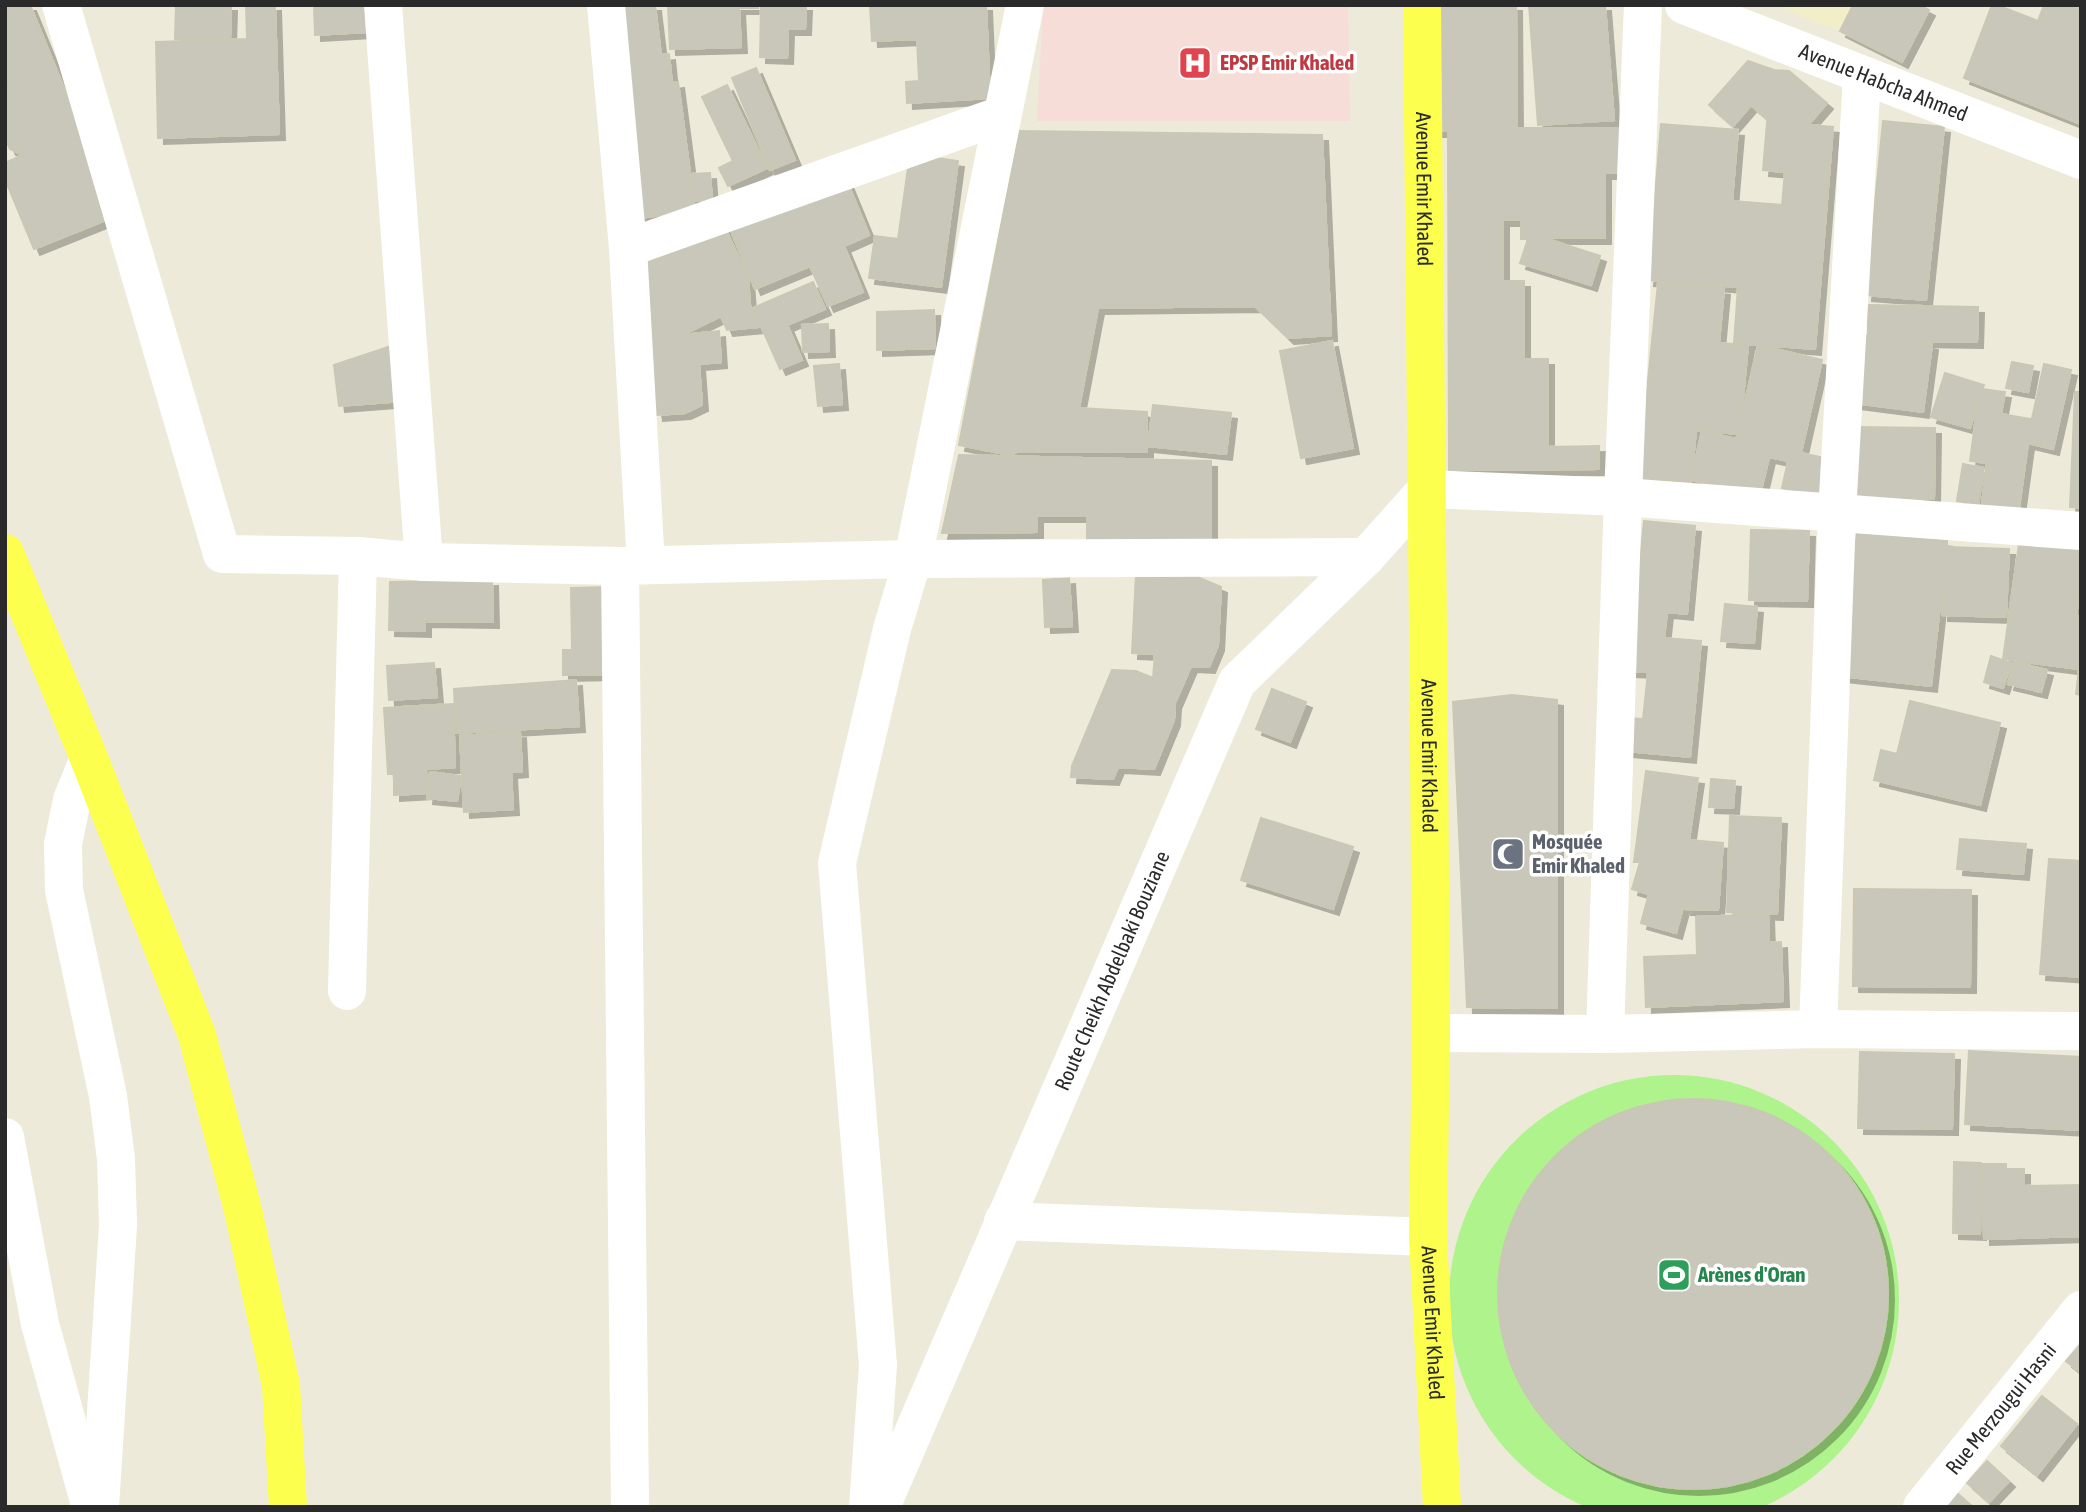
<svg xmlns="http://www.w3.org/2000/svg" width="2086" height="1512" font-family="'Asap Condensed',sans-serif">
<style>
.education{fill:#f2eec8}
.medical{fill:#f6ddd7}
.pitch{fill:#aef38b}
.building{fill:#c9c7ba;stroke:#cac7b4;stroke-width:2;filter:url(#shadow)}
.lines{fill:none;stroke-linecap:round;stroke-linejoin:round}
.street{stroke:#fff;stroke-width:38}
.secondary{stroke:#fff;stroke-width:38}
.primary{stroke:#fdff4e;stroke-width:38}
.labels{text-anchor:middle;stroke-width:7;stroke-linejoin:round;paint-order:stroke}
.health-label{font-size:21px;font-weight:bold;fill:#be3a42;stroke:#fff;text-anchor:start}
.street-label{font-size:21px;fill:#2a2a2a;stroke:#fff}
.worship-label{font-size:21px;font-weight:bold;fill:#5b616d;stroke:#fff;text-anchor:start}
.leisure-label{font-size:21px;font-weight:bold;fill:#27864d;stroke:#fff;text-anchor:start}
</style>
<defs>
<filter id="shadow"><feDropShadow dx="6" dy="6" stdDeviation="0" flood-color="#0004"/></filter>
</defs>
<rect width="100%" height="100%" fill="#eeeada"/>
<polygon class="education" points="1773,5 1877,5 1852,36"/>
<polygon class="medical" points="1043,5 1348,5 1350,121 1037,121"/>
<circle class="pitch" cx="1674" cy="1300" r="225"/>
<g class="building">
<polygon points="5,5 30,5 116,216 34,249 5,179 5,163 23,155 10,149 5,138 5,90 7,90"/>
<polygon points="176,5 231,5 230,39 175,39"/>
<polygon points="246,5 275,5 279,134 158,138 156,42 247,39"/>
<polygon points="314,5 365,5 366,32 315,35"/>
<polygon points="614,5 655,5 661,55 669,54 672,83 678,82 695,211 640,218"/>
<polygon points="668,5 758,5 758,8 739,8 741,47 670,49"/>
<polygon points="761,5 806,5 805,29 788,29 787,58 760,57"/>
<polygon points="870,5 986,5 990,98 907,103 906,82 919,81 917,39 872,41"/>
<polygon points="1435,5 1516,5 1517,128 1625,128 1626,173 1605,173 1605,238 1544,238 1600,256 1591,285 1520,263 1528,239 1521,239 1521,220 1503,220 1503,281 1524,281 1524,359 1548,359 1548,447 1599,446 1599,469 1449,470 1448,131 1436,131"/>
<polygon points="1529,5 1605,5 1614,120 1538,125"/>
<polygon points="1853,5 1919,5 1929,10 1902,62 1840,31"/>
<polygon points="1992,5 1997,5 2038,21 2044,5 2081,5 2081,124 1964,78"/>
<polygon points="1748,61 1774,70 1789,71 1827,103 1808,125 1833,127 1815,349 1734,343 1738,287 1648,280 1661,124 1738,130 1732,201 1782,205 1785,172 1763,170 1767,122 1771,122 1751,105 1733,126 1709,105"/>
<polygon points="756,68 795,160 770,170 732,78"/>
<polygon points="727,85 767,168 728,186 719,168 733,161 702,97"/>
<polygon points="1883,121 1944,127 1926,300 1866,295"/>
<polygon points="1019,131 1322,135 1331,335 1288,338 1255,306 1098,308 1079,408 1147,412 1147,452 1019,451 1010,455 959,445"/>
<polygon points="910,154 958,161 941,287 869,278 875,236 898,239"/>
<polygon points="710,173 712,200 694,201 692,174"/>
<polygon points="846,179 869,235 844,246 863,292 828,306 810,266 755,289 730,228"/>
<polygon points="722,222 748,277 750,305 760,327 727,330 721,316 682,335 719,331 721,362 699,364 702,405 685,413 657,415 636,262"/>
<polygon points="813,282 825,309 787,325 802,360 780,369 753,308"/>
<polygon points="1658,283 1724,289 1719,343 1748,345 1741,420 1758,345 1822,360 1801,453 1834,460 1826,498 1782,488 1788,461 1769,457 1760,495 1691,480 1702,431 1736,439 1738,434 1696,430 1691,483 1638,478"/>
<polygon points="1868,305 1978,307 1977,342 1910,341 1932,344 1923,412 1853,403 1863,335 1868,336"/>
<polygon points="934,310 935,348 877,350 877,312"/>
<polygon points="828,324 829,351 803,352 802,325"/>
<polygon points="412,339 415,400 339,406 334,365"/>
<polygon points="1332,341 1353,448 1301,458 1280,351"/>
<polygon points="2012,362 2033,366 2028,392 2006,388"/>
<polygon points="839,364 842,404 818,406 814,366"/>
<polygon points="2044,364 2071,370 2053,449 2028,443 2019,508 1982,504 1987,463 1970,461 1978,402 1970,428 1931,417 1945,373 1984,385 1982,389 2005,392 2001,414 2031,419 2031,423"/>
<polygon points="2075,392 2081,392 2081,508 2070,507"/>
<polygon points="1153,405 1231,413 1226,454 1148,446"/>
<polygon points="1855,427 1935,428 1934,499 1854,498"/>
<polygon points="959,455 1211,461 1211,540 1087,540 1087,516 1037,516 1037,532 942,533"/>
<polygon points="1963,464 1984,468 1978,505 1957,501"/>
<polygon points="1644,521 1695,526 1687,614 1667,612 1664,638 1701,641 1690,757 1627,751 1630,718 1643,719 1648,672 1629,671"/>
<polygon points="1751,530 1809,531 1807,601 1749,600"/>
<polygon points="1857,532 1947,541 1947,547 2009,549 2006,617 1942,615 1943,579 1931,686 1841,676"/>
<polygon points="2019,544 2081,551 2081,584 2076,616 2081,617 2081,695 2076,694 2079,669 2003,659"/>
<polygon points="1136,574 1195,576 1221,587 1218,645 1209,667 1191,666 1175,703 1174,720 1154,769 1118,767 1113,779 1071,777 1072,766 1112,670 1136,671 1153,678 1155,654 1132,653"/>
<polygon points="1069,578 1072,626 1045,627 1043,580"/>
<polygon points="492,580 493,622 425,621 425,631 389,630 390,582"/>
<polygon points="607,587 609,674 563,675 563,650 572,650 571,588"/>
<polygon points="1725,604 1757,607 1754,643 1721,641"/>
<polygon points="1991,656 2011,663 2003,688 1984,682"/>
<polygon points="2014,662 2047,670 2041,692 2008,684"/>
<polygon points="434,663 437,697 389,700 387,666"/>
<polygon points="576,680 579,726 456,733 454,689"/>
<polygon points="1272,689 1306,702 1290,742 1256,729"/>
<polygon points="1512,695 1557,700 1557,1008 1467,1007 1453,702"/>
<polygon points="1910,701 2000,723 1980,805 1874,780 1881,750 1897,754"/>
<polygon points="453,704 455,767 426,769 427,793 394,795 394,774 388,774 384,708"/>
<polygon points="520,732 522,771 511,772 513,809 464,812 460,736"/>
<polygon points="1646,771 1698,778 1689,840 1723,843 1718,910 1685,909 1688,889 1676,933 1641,923 1649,894 1632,889 1640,862 1634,862"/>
<polygon points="430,772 461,776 457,801 427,798"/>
<polygon points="1711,779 1735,781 1733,808 1709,807"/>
<polygon points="1730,816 1781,818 1777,914 1727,912"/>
<polygon points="1261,818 1353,847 1333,909 1241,880"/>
<polygon points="1960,839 2026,844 2023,874 1957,869"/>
<polygon points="2049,859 2081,861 2081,977 2040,974"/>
<polygon points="1854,889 1971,890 1970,987 1853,986"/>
<polygon points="1768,914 1769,943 1781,942 1783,1001 1646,1007 1644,957 1697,955 1696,917"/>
<polygon points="1969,1051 2081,1057 2081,1130 1965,1124"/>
<polygon points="1860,1052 1954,1054 1952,1129 1858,1128"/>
<circle cx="1693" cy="1294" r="195"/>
<polygon points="1954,1162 1981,1163 1980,1234 1953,1233"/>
<polygon points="1983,1164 2006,1164 2006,1169 2024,1169 2024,1186 2081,1185 2081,1236 1984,1239"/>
<polygon points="2081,1344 2081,1373 2066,1361"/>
<polygon points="2042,1396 2077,1424 2037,1475 2001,1446"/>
<polygon points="1987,1461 2009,1481 1989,1502 1967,1483"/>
<polygon points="1956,1492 1973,1507 1944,1507"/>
</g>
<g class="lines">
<g class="street">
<polyline points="61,5 222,554 358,556 424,562 620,566 913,559 1366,557"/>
<polyline points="383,5 424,562"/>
<polyline points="606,5 628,248 646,565"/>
<polyline points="628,248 1002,115"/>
<polyline points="1427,489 1623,497 2081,531"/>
<polyline points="620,566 630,1507"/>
<polyline points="89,758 72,800 63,844 64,890 108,1096 116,1159 118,1225 100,1507"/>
<polyline points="347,991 358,556"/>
<polyline points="1818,1029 1837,514 1862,76"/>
<polyline points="1431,1033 1605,1034 1818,1029 2081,1031"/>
<polyline points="1605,1034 1623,497 1643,5"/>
<polyline points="5,1137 40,1324 90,1505"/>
<polyline points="1003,1221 1428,1237"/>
<polyline points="868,1507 878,1365 837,863 892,629 913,559 1025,5"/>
<path id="s1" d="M1922,1507L2081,1310"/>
</g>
<g class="secondary">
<path id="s2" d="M1684,5L2081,160"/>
<path id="s3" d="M881,1507L1237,682L1366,557L1427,489"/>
</g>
<g class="primary">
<path id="s4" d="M1422,5L1429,737L1431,1033L1428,1237L1442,1507"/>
<polyline points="5,553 89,758 197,1035 243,1210 281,1385 288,1507"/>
</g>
</g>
<defs>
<symbol id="hospital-square" viewBox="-11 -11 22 22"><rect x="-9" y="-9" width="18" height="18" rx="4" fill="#e0444e" stroke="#fff"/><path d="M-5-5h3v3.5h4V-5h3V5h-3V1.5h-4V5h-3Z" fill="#fff"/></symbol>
<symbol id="mosque-square" viewBox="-11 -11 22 22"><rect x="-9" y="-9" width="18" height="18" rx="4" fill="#6b7280" stroke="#fff"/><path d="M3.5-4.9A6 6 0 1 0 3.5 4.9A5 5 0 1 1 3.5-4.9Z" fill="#fff"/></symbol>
<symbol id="stadium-square" viewBox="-11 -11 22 22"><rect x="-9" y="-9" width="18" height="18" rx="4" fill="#2e9e5b" stroke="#fff"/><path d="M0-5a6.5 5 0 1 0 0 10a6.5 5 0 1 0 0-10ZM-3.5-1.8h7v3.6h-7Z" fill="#fff"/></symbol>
</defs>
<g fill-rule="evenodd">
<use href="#hospital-square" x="1176" y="44" width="38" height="38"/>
<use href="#mosque-square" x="1489" y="835" width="38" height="38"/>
<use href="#stadium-square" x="1655" y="1256" width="38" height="38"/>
</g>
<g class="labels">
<g class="health-label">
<text x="1220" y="70">EPSP Emir Khaled</text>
</g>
<g class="street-label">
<text dy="7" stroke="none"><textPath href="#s2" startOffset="214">Avenue Habcha Ahmed</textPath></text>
<text dy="7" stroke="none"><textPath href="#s4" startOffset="184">Avenue Emir Khaled</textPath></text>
<text dy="7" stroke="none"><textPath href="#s4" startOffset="751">Avenue Emir Khaled</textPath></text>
<text dy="7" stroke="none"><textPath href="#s3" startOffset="584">Route Cheikh Abdelbaki Bouziane</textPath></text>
<text dy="7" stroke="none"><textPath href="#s4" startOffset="1318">Avenue Emir Khaled</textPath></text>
<text dy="7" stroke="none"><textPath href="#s1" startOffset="126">Rue Merzougui Hasni</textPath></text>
</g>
<g class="worship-label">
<text x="1532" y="849">Mosquée<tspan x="1532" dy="24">Emir Khaled</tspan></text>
</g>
<g class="leisure-label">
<text x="1698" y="1282">Arènes d'Oran</text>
</g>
</g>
<rect width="2086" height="1512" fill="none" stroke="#2a2a2a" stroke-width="14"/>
</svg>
